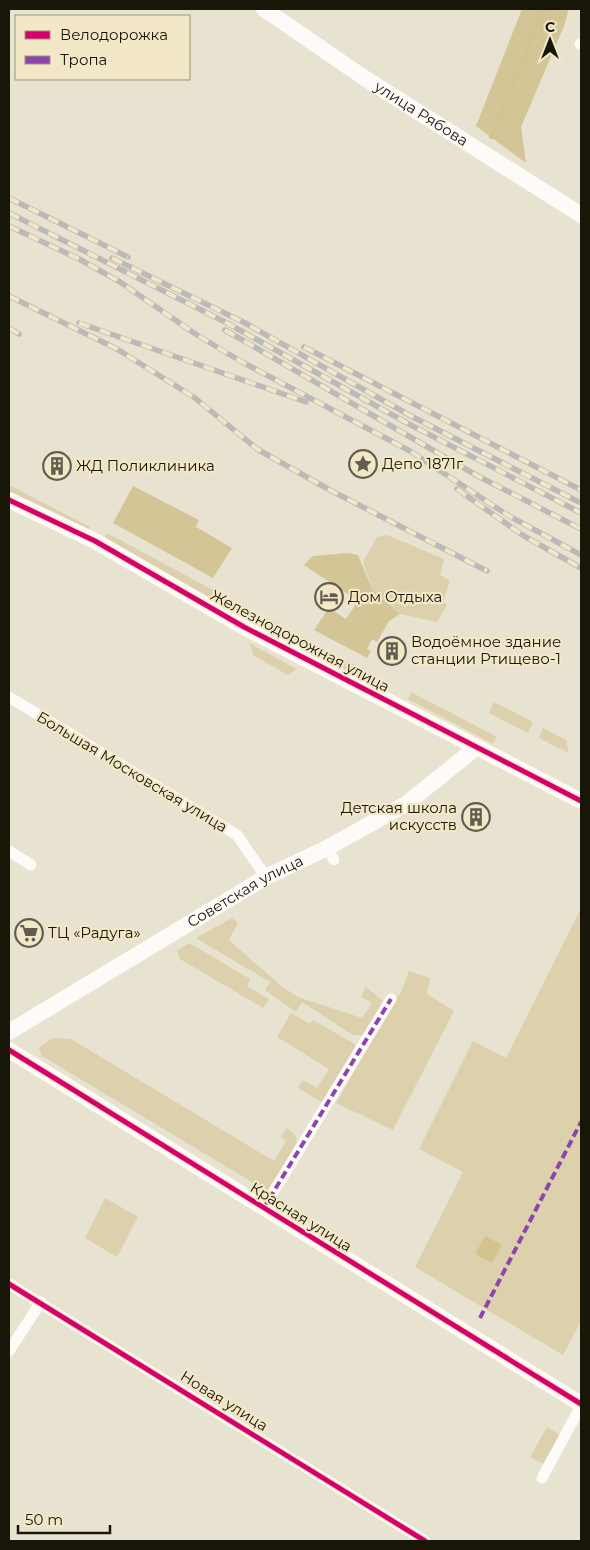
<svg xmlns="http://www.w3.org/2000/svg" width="590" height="1550" font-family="Montserrat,sans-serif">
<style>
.green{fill:#dcd0ad}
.forest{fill:#d4c597}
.water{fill:#d5c38e}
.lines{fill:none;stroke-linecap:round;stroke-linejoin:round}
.stream{stroke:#d5c38e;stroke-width:4}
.street{stroke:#fcfbf8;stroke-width:11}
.secondary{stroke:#fcfbf8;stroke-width:16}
.rail-casing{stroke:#bbbab6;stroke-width:5.5}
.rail{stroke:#f2e7c7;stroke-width:4;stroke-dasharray:11;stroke-linecap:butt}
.quiet{stroke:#8e44ad;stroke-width:4;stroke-dasharray:8 4;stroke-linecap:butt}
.cycleway-casing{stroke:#f2e7c7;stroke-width:8}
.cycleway{stroke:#d6006c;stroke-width:5}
.labels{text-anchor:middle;stroke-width:4.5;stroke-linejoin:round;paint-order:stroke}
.street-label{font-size:15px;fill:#181509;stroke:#f2e7c7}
.poi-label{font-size:15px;fill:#181509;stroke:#f2e7c7;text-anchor:start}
</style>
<rect width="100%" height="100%" fill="#e8e2d1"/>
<g class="green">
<polygon points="9,485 90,527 87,533 9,493"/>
<polygon points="107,533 256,613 252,620 103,540"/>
<polygon points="387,535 444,559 440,575 450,581 443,602 447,605 437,622 400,614 373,591 363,562 377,537"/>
<polygon points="267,618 378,678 374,685 263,625"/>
<polygon points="249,643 297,669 288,675 254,656"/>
<polygon points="411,692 497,737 493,744 408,699"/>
<polygon points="494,702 533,722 528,733 489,713"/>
<polygon points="543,728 566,740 569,753 539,738"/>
<polygon points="581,908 581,1321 563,1355 415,1267 463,1172 419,1149 473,1041 506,1058"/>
<polygon points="232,918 238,923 229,940 281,986 298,997 362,1018 372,1003 361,997 366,987 383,1001 366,1035 353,1035 302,1002 296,1012 265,990 270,982 196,938"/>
<polygon points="189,943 250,979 247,986 269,999 263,1008 180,959 177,951"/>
<polygon points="409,971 430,978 427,994 454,1011 393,1130 336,1103 402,990"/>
<polygon points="291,1013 310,1024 313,1020 353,1043 356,1047 323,1103 298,1088 303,1080 317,1088 329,1069 277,1037"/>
<polygon points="53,1038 71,1039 274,1161 286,1141 281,1137 287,1128 296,1136 297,1148 267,1191 42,1056 39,1047"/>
<polygon points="105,1198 138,1217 117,1257 85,1238"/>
<polygon points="547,1427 560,1435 543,1464 530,1457"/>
</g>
<g class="forest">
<polygon points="522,9 569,9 564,26 521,127 526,163 476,126"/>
<polygon points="133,486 199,520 196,527 232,548 213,578 113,523"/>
<polygon points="348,553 358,555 373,591 400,614 389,621 377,642 372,639 367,649 371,651 367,658 314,630 329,608 346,619 358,601 304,565 313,556"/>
</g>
<polygon class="water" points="485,1236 502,1245 492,1263 475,1254"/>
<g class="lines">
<polyline class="stream" points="491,137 544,9"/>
<g class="street">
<polyline points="580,44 581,44"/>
<polyline points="9,697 237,835 266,877"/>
<polyline points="327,848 334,860"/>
<polyline points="9,851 31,865"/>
<polyline points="263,1209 391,999"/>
<polyline points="9,1284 425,1541"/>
<polyline points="9,1351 41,1302"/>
<polyline points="542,1478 581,1406"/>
</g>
<g class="secondary">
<path id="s1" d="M264,9L363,77L581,215"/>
<polyline points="9,500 95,541 244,627 581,801"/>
<path id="s2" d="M9,1032L266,877L327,848L406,804L477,747"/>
<polyline points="9,1050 581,1404"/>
</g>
<defs>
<g id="rail">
<polyline points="9,198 128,257"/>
<polyline points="9,213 227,323 407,423 581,513"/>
<polyline points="9,226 79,259 120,282 197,335 242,362 410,451 509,516 581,555"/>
<polyline points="112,258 245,323 411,416 581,503"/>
<polyline points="9,296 117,349 195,398 257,449 328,489 487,571"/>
<polyline points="79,323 306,402"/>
<polyline points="9,328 19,334"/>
<polyline points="225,330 476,475 581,529"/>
<polyline points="304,347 581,490"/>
<polyline points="457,489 524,536 581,568"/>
</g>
</defs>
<use href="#rail" class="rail-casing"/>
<use href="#rail" class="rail"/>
<g class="quiet">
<polyline points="263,1209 391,999"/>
<polyline points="480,1318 581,1122"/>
</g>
<defs>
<g id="cycleway">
<polyline points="9,500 95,541 244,627 581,801"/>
<polyline points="9,1050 581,1404"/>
<polyline points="9,1284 425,1541"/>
</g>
</defs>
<use href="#cycleway" class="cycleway-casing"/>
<use href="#cycleway" class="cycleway"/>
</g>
<defs>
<symbol id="sight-ring" viewBox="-11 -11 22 22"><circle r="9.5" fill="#f2e7c7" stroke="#615d4f" stroke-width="1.5"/><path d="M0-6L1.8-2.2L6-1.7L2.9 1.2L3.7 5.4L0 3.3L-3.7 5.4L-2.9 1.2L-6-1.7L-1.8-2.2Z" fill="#615d4f"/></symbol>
<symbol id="building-ring" viewBox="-11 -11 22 22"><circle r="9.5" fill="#f2e7c7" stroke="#615d4f" stroke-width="1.5"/><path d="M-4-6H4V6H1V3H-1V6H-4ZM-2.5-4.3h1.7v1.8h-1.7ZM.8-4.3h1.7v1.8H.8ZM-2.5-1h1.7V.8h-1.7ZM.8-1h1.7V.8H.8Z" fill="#615d4f"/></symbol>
<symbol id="hotel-ring" viewBox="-11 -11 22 22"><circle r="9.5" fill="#f2e7c7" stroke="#615d4f" stroke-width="1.5"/><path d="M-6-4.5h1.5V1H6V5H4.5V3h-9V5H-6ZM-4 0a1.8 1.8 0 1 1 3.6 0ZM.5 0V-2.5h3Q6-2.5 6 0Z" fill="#615d4f"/></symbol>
<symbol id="supermarket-ring" viewBox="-11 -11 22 22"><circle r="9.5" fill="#f2e7c7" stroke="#615d4f" stroke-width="1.5"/><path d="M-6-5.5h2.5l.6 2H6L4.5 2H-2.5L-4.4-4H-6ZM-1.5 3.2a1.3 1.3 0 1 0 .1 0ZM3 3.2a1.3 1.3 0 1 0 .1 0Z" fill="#615d4f"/></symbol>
</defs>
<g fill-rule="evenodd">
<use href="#sight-ring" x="347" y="448" width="32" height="32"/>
<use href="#building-ring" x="41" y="450" width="32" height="32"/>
<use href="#hotel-ring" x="313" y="581" width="32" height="32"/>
<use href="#building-ring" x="376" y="635" width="32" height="32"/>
<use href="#building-ring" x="460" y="801" width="32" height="32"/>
<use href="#supermarket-ring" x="13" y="917" width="32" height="32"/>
</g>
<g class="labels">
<g class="street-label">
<text dy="5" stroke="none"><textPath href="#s1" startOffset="189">улица Рябова</textPath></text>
<text transform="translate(300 641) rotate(28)" y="5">Железнодорожная улица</text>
<text transform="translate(132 772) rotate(31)" y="5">Большая Московская улица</text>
<text dy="5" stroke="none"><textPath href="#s2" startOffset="275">Советская улица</textPath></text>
<text transform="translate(301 1217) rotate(32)" y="5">Красная улица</text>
<text transform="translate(224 1401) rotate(32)" y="5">Новая улица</text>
</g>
<g class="poi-label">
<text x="382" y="469">Депо 1871г</text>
<text x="76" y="471">ЖД Поликлиника</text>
<text x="348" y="602">Дом Отдыха</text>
<text x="411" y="647">Водоёмное здание<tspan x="411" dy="17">станции Ртищево-1</tspan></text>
<text x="457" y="813" text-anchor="end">Детская школа<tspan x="457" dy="17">искусств</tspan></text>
<text x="48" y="938">ТЦ «Радуга»</text>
</g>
</g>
<rect width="590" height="1550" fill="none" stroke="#181509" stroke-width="20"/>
<rect x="15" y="15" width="175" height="65" fill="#f2e7c7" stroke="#9b937b"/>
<rect x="25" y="31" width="25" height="8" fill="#d6006c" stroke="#9b937b"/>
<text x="60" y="40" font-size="15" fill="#181509">Велодорожка</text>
<rect x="25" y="56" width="25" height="8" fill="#8e44ad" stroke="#9b937b"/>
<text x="60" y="65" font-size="15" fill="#181509">Тропа</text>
<g transform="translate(550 40)" stroke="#f2e7c7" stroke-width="4" paint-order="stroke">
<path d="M0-4L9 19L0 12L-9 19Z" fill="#181509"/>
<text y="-8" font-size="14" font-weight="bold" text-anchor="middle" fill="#181509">С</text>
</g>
<path d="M18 1525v8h92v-8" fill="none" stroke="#181509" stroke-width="2.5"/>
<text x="25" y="1525" font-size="15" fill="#181509" stroke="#f2e7c7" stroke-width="4" paint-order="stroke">50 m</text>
</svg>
